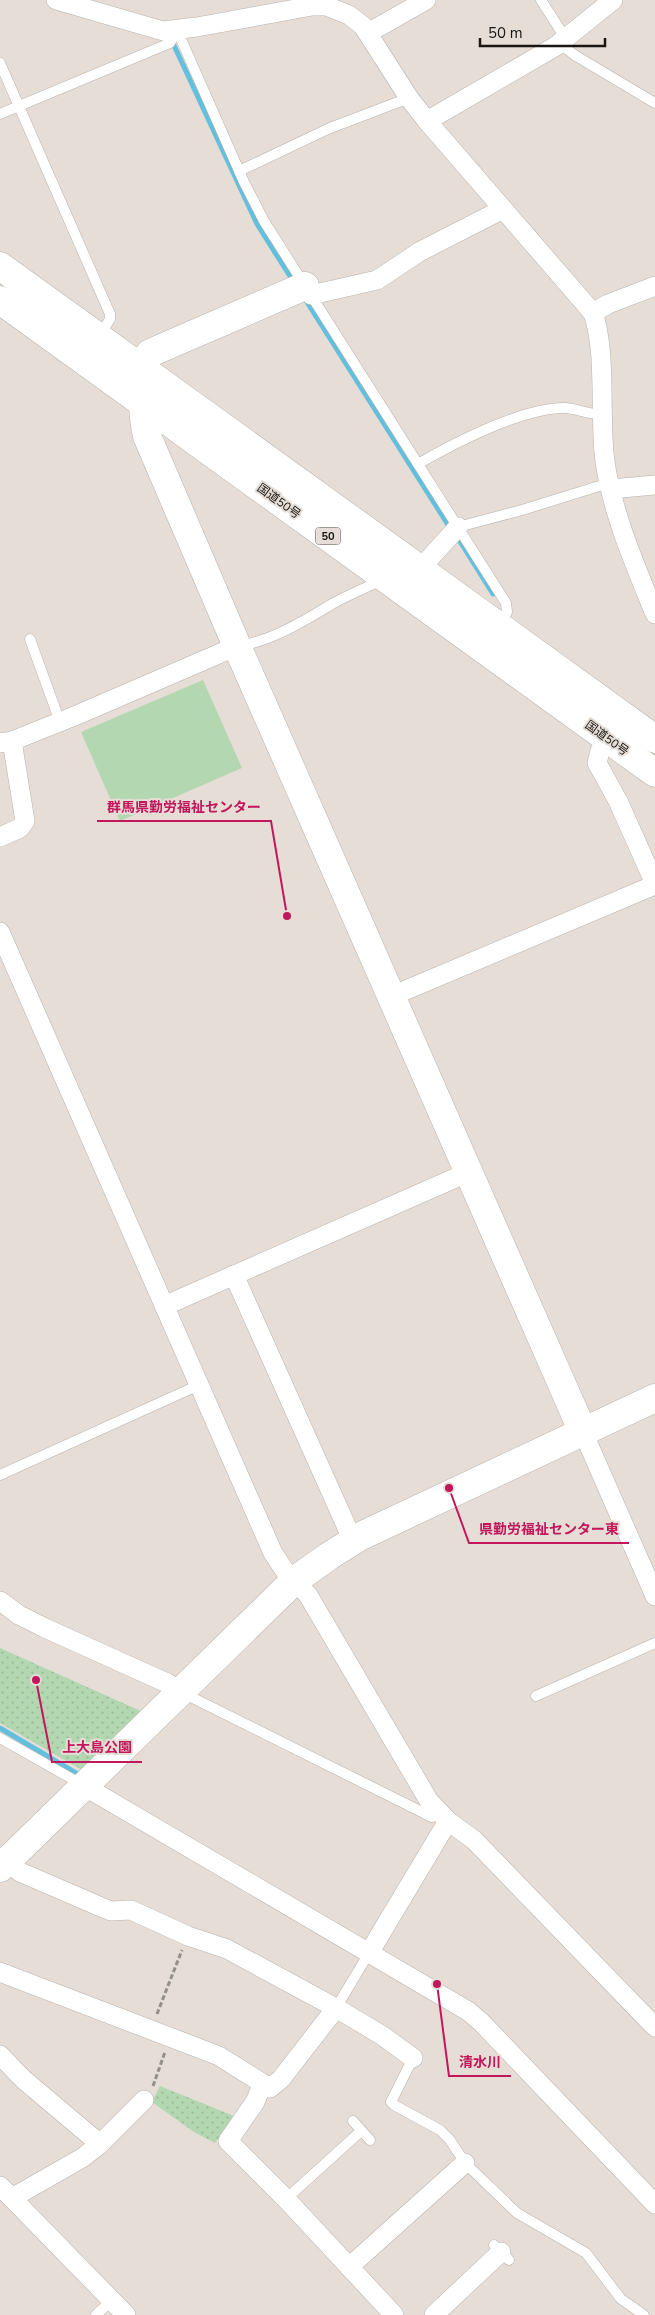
<svg xmlns="http://www.w3.org/2000/svg" width="655" height="2315" font-family="'Nunito Sans','Noto Sans JP',sans-serif">
<style>
.grass{fill:#b3d8b1}
.park{fill:url(#park-dots)}
.lines{fill:none;stroke-linecap:round;stroke-linejoin:round}
.stream{stroke:#62c0de;stroke-width:5}
.lane-casing{stroke:#b8b1ab;stroke-width:11}
.street-casing{stroke:#b8b1ab;stroke-width:20}
.secondary-casing{stroke:#b8b1ab;stroke-width:29}
.highway-casing{stroke:#b8b1ab;stroke-width:29}
.path{stroke:#958f8a;stroke-width:3;stroke-dasharray:5 2.5;stroke-linecap:butt}
.lane{stroke:#fff;stroke-width:10}
.street{stroke:#fff;stroke-width:19}
.secondary{stroke:#fff;stroke-width:28}
.highway{stroke:#fff;stroke-width:28}
.labels{text-anchor:middle;stroke-width:4;stroke-linejoin:round;paint-order:stroke}
.shield{fill:#e5ddd6;stroke:#56524e;stroke-width:1}
.shield-label{font-size:11px;font-weight:bold;fill:#191614}
.street-label{font-size:12px;fill:#191614;stroke:#e5ddd6}
.leader{fill:none;stroke:#c2185b;stroke-width:2}
.callout-dot{fill:#c2185b;stroke:#e5ddd6;stroke-width:2}
.callout-label{font-size:14px;text-anchor:middle;font-weight:bold;fill:#c2185b;stroke:#e5ddd6;stroke-width:4;stroke-linejoin:round;paint-order:stroke}
</style>
<defs>
<pattern id="park-dots" width="8" height="8" patternUnits="userSpaceOnUse" patternTransform="scale(1.25)"><rect width="8" height="8" fill="#b3d8b1"/><path d="M2 2h.1M6 6h.1" fill="none" stroke="#99b997" stroke-width="1.8" stroke-linecap="round"/></pattern>
</defs>
<rect width="100%" height="100%" fill="#e5ddd6"/>
<polygon class="grass" points="203,680 242,768 120,821 81,732"/>
<g class="park">
<polygon points="0,1648 143,1712 84,1771 0,1723"/>
<polygon points="160,2086 234,2116 215,2143 194,2132 152,2102"/>
</g>
<g class="lines">
<g class="stream">
<polyline points="171,39 257,224 293,281"/>
<polyline points="305,299 450,528"/>
<polyline points="456,535 493,594"/>
<polyline points="0,1728 81,1776"/>
</g>
<defs>
<g id="lane">
<polyline points="541,0 566,39"/>
<polyline points="177,30 244,182 264,221 506,603 507,612 500,626"/>
<polyline points="560,44 576,56 655,103"/>
<polyline points="0,63 110,314 110,319 99,337"/>
<polyline points="0,114 170,43 177,30"/>
<polyline points="239,171 330,128 409,98"/>
<path d="M418,464C454,443 522,408 564,408C576,408 589,415 601,414"/>
<polyline points="458,527 522,510 609,483"/>
<polyline points="30,639 60,722"/>
<path d="M238,646C268,642 301,623 327,607C344,596 365,589 383,579"/>
<polyline points="0,1475 199,1385"/>
<polyline points="181,1692 432,1817 440,1814"/>
<polyline points="536,1696 655,1643"/>
<polyline points="0,1738 83,1785"/>
<polyline points="336,2008 369,1953"/>
<polyline points="413,2058 391,2102 394,2105 440,2130 450,2140 465,2163 517,2213 586,2253 621,2299 644,2315"/>
<polyline points="353,2121 370,2140"/>
<polyline points="286,2199 361,2131"/>
<polyline points="494,2245 509,2260"/>
<polyline points="96,2315 112,2300"/>
</g>
<g id="street">
<path d="M56,0L163,31L197,27L312,6H326L349,15L363,26L409,98L427,121L593,313C607,352 599,418 605,462C613,515 635,565 655,614"/>
<polyline points="368,33 426,0"/>
<polyline points="427,121 556,46 613,0"/>
<polyline points="311,295 377,280 419,252 503,209"/>
<polyline points="593,313 608,304 655,286"/>
<polyline points="611,489 655,485"/>
<polyline points="409,571 428,560 458,527"/>
<polyline points="0,743 12,741 77,715 237,646"/>
<polyline points="0,837 20,828 25,821 12,741"/>
<polyline points="0,932 273,1553 285,1571 308,1595 429,1801 448,1821 474,1840 655,2027"/>
<polyline points="392,996 650,887 653,882 652,877 618,801 597,763 600,751 610,740"/>
<polyline points="234,1275 353,1541"/>
<polyline points="164,1306 469,1172"/>
<polyline points="583,1432 655,1596"/>
<polyline points="0,1601 19,1615 45,1628 167,1683 181,1691"/>
<polyline points="84,1786 468,2011 481,2022 655,2204"/>
<polyline points="7,1861 20,1872 101,1907 111,1911 131,1910 188,1936 227,1949 336,2008 383,2036 413,2058"/>
<polyline points="369,1953 448,1821"/>
<polyline points="0,1972 219,2056 270,2088 281,2079 336,2008"/>
<polyline points="0,2055 23,2079 100,2144"/>
<polyline points="262,2085 255,2102 228,2141 286,2199 394,2315"/>
<polyline points="0,2186 126,2315"/>
<polyline points="12,2198 82,2158 100,2144 144,2100"/>
<polyline points="349,2267 465,2163"/>
<polyline points="434,2315 501,2252"/>
</g>
<g id="secondary">
<path d="M305,286L150,353C138,369 143,418 147,436L237,646L583,1432"/>
<polyline points="0,1868 294,1581 329,1556 361,1536 655,1398"/>
</g>
<g id="highway">
<polyline points="0,266 655,739"/>
<polyline points="0,300 655,773"/>
</g>
</defs>
<use href="#lane" class="lane-casing"/>
<use href="#street" class="street-casing"/>
<use href="#secondary" class="secondary-casing"/>
<use href="#highway" class="highway-casing"/>
<g class="path">
<polyline points="157,2014 182,1950"/>
<polyline points="153,2086 165,2052"/>
</g>
<use href="#lane" class="lane"/>
<use href="#street" class="street"/>
<use href="#secondary" class="secondary"/>
<use href="#highway" class="highway"/>
</g>
<g class="labels">
<rect class="shield" x="315.5" y="527.5" width="25" height="17" rx="4"/>
<g class="shield-label">
<text x="328" y="540">50</text>
</g>
<g class="street-label">
<text transform="translate(279 501) rotate(36)" y="4">国道50号</text>
<text transform="translate(607 738) rotate(36)" y="4">国道50号</text>
</g>
</g>
<path class="leader" d="M287 916L271 821H97M449 1488L469 1543H629M36 1680L52 1762H142M437 1984L449 2076H511"/>
<g class="callout-dot">
<circle cx="287" cy="916" r="5"/>
<circle cx="449" cy="1488" r="5"/>
<circle cx="36" cy="1680" r="5"/>
<circle cx="437" cy="1984" r="5"/>
</g>
<g class="callout-label">
<text x="184" y="812">群馬県勤労福祉センター</text>
<text x="549" y="1534">県勤労福祉センター東</text>
<text x="97" y="1752">上大島公園</text>
<text x="480" y="2067">清水川</text>
</g>
<path d="M480 38v8h125v-8" fill="none" stroke="#191614" stroke-width="2.5"/>
<text x="488" y="38" font-size="15" fill="#191614" stroke="#e5ddd6" stroke-width="4" paint-order="stroke">50 m</text>
</svg>
